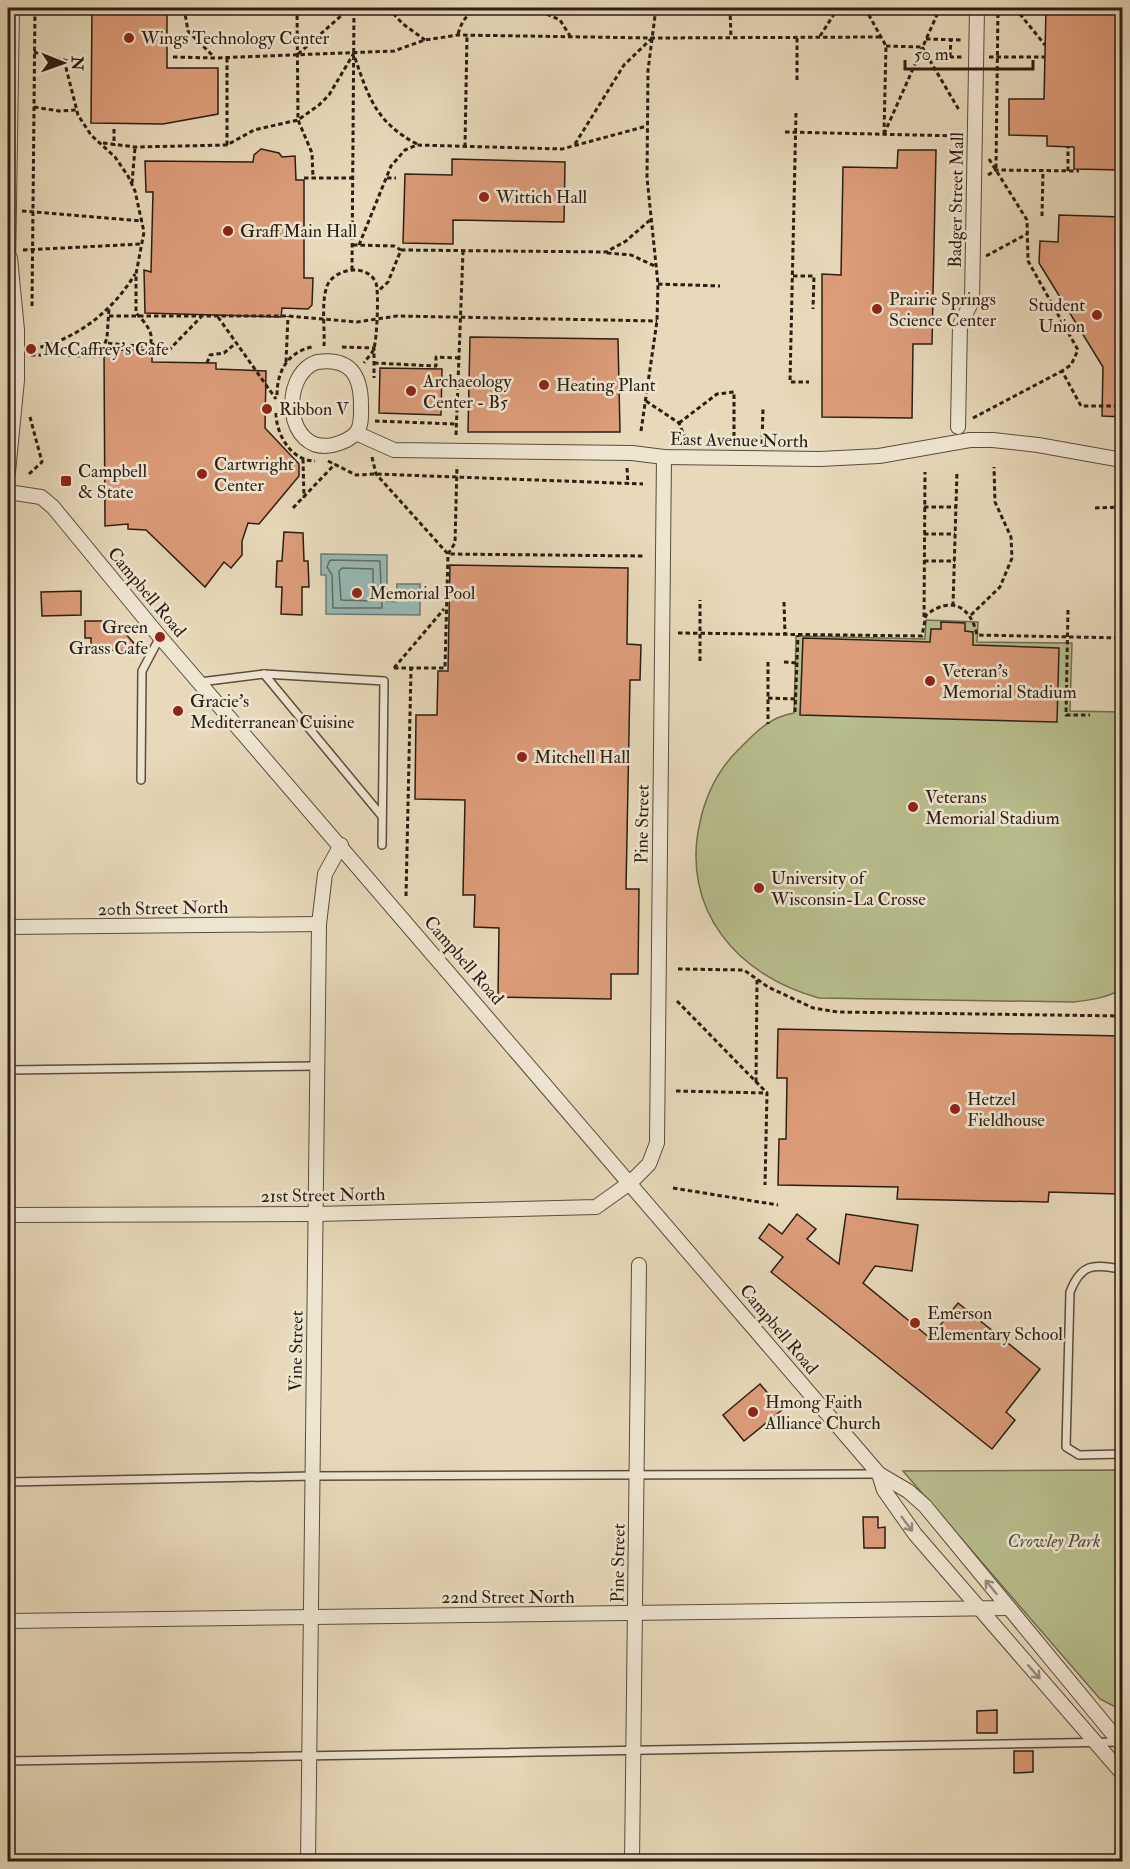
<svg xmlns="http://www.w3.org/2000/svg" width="1130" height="1869" font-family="'IM FELL Double Pica',serif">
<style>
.green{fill:#b8be8d;stroke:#726e50;stroke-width:1.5}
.water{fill:#97b9b5;stroke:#6c7b74;stroke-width:1.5}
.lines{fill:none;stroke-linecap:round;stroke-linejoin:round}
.shore{stroke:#616c64;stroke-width:1.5}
.building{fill:#dd9c7a;stroke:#2b1e13;stroke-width:1.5}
.lane-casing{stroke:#5a4d3d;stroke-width:10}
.street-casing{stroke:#5a4d3d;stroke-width:16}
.path{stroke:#2b1e13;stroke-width:3;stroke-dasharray:4.5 3;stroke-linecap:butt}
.lane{stroke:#efe6d2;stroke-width:7}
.street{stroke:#efe6d2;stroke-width:14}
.oneway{stroke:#978c7c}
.poi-dot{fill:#8f2418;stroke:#efe6d2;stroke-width:2}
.labels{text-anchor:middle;stroke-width:5;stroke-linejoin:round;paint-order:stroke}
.poi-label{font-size:18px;fill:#2b1e13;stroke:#efe6d2;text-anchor:start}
.street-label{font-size:18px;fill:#2b1e13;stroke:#efe6d2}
.park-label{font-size:18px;font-style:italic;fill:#554e38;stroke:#efe6d2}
</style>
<rect width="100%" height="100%" fill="#e7d9ba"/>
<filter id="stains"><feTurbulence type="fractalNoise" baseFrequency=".00333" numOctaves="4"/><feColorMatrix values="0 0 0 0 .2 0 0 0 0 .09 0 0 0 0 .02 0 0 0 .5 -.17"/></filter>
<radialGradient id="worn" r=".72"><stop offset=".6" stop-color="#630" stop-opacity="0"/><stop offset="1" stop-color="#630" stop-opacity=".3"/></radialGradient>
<g class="green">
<path d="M926,620L978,622L977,642L1072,643L1070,711L1122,712V989C1106,998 1091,1000 1073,1002L819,998C737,976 680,909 700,822C706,794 718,770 738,750C755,733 769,717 794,713L796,636L925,639Z"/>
<polygon points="1122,1470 1122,1708 1119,1709 1100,1699 903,1471"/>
</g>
<polygon class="water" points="321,554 387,555 387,601 396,602 397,584 420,584 420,615 326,614 326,575 321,575"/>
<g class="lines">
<g class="shore">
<polygon points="330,560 380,561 382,608 333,608 332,575 327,567"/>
<polygon points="342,568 373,569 373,601 341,600 339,571"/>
</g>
</g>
<g class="building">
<polygon points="92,8 167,8 167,68 218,68 218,114 163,124 91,123"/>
<polygon points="1046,8 1122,8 1122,170 1074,169 1074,147 1047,146 1047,136 1009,135 1009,99 1044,99"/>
<polygon points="261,149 279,153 282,157 295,156 296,180 304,180 304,278 313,278 312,305 308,309 282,308 281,317 145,313 144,270 151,272 153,192 146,192 145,161 253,162 254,155"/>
<polygon points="898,150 936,150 932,344 913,344 912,418 822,417 822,274 841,275 843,167 897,168"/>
<polygon points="452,159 565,162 564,222 453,220 453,244 403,243 405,174 452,175"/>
<polygon points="1059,215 1122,217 1122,417 1102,416 1103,367 1039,263 1040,241 1058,242"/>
<polygon points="470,337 618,339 620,432 468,432"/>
<polygon points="104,350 152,350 152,362 216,363 216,369 266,371 265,428 299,464 299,476 259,524 248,523 242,541 242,555 231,568 224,562 205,587 146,530 128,529 128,524 105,526"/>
<polygon points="380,368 442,369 441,415 379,413"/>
<polygon points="284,532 303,533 304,561 308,561 309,587 302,587 302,615 281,614 282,587 276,587 277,561 282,561"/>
<polygon points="450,565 628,568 627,644 641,645 640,680 630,680 626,889 639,889 638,974 611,974 611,999 498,997 499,928 474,927 475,895 463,895 465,800 415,799 416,715 437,715 438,671 448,671"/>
<polygon points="81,591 81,615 42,616 41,592"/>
<polygon points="85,621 114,621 141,651 91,650 91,638 85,638"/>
<polygon points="941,622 965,623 965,631 973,632 973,645 1059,648 1057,722 800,715 803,638 930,642 931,629 941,629"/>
<polygon points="778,1029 1121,1036 1122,1176 1118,1176 1118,1194 1049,1192 1048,1202 897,1199 898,1187 778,1185 779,1139 786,1139 787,1078 777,1078"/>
<polygon points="797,1214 816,1229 807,1239 839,1264 846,1214 918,1225 912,1271 875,1266 863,1283 930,1338 958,1303 1040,1369 1006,1412 1015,1420 992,1449 771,1272 783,1257 759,1238 769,1224 782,1234"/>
<polygon points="760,1384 782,1410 744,1441 723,1415"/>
<polygon points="863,1517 878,1517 878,1528 885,1527 885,1548 864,1548"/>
<polygon points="997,1710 997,1733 977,1733 977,1711"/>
<polygon points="1014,1751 1033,1751 1033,1772 1014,1773"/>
</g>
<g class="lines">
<defs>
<g id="lane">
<polyline points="264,674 381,815"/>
<polyline points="200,682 264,674 384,681 382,845"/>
<polyline points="141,780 142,671 160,637"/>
<polyline points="8,1070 317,1066"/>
<path d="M1122,1269C1093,1265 1082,1262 1070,1292L1066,1447L1079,1455L1122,1454"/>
<polyline points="8,1482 313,1476 878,1474"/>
<polyline points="8,1761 1118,1742"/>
</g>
<g id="street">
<polyline points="8,268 12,8"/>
<path d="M317,362C350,357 361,375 361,405C361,414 362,424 357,432C351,439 341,443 333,445C285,455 279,375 317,362Z"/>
<polyline points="958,427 960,325 972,301 977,8"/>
<polyline points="356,433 394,450 632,453 664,457 820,459 879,456 970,440 993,440 1038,445 1122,460"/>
<polyline points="8,472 17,380 17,330 10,258"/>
<polyline points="8,492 41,497 53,507 160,637 879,1474 908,1491 925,1506 1122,1745"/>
<polyline points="8,927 319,924"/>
<polyline points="8,1215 316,1214 596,1207 631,1182 649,1164 657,1143 664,457"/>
<polyline points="879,1474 884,1490 915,1534 1122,1773"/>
<polyline points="8,1621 1009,1608"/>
<polyline points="308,1862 319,924 325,874 341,845"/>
<polyline points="632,1862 639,1265"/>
</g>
</defs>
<use href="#lane" class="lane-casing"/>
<use href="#street" class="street-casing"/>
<g class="path">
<polyline points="184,8 188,31 214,57"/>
<polyline points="297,8 298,120 312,153 313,178"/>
<polyline points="388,8 403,24 425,40"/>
<polyline points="533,8 560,20 570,36"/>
<polyline points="730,8 731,38"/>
<polyline points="865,8 886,46 884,133"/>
<polyline points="1015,8 1045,45"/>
<path d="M458,34C462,20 467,14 480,8"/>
<polyline points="820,36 838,8"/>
<polyline points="926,39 963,40"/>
<polyline points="886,46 922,47"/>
<polyline points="922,47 959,110"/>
<polyline points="34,52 75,63"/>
<polyline points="298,54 350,8"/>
<polyline points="173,57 215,58 394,51 425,40 458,35 652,38 881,37"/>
<polyline points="927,57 962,57"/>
<polyline points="950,57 951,39"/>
<polyline points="989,57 1045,57"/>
<path d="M355,58C369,99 377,123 417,144"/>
<path d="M64,60L78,115L91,135L115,157L128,176L135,191L144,232L136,274V313C145,323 156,333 149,347L105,343"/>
<polyline points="797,80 797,37"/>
<polyline points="34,107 59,111 76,110"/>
<polyline points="796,113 790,382 809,382"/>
<polyline points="114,129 114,146"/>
<polyline points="785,132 961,136"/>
<polyline points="884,134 940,8"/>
<polyline points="103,143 135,147 227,145 254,130 298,120 319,105 329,95 354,53"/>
<polyline points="575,144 624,65 652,38"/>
<polyline points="227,145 227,57"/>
<polyline points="465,147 467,35"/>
<polyline points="989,159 1027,220 1028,261 1078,350 1071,365 1062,371 1081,406 1122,406"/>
<polyline points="996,168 998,8"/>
<polyline points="1068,171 1068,147"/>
<polyline points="988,175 996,170 1079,171"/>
<polyline points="304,178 353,178"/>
<polyline points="387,178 396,178"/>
<polyline points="132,183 135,148"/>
<polyline points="22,211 143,221"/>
<polyline points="1042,216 1043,171"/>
<polyline points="353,245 394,246 401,250 388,282 377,292"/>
<polyline points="359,245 391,166 405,150 417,145 562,149 647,126"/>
<polyline points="23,250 142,244"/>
<polyline points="401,250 606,252 626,241 650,220"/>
<polyline points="607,253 631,255 657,267"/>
<polyline points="986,256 1027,234"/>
<polyline points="352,270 354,8"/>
<polyline points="793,276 814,276 813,309"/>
<polyline points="658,284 720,286"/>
<polyline points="32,306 35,8"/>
<polyline points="109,316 288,316 357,322 397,316 657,321"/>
<polyline points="218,317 276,399"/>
<polyline points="152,343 159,353 166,353 201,317"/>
<path d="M324,346C325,328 321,303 327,286C334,268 368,263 376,283C379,292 377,338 374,348C373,353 367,358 364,363"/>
<polyline points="342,347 374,348 374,378"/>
<path d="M33,349C76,340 113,311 135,274"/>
<polyline points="31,355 100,356 107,338 109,308"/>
<polyline points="286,362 288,316"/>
<polyline points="207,363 210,355 224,353 236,343"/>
<polyline points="374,363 436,366 436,357 458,358"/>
<path d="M277,395C277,371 288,352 312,347"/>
<polyline points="646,401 679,423 687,443"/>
<path d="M276,413C276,434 291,461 315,461"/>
<polyline points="973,418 1062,371"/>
<polyline points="375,421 456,424"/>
<polyline points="679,423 717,394 734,392 734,442"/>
<polyline points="641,431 657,321 658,284 647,178 648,70 656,8"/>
<polyline points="456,435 463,251"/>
<polyline points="762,444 763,408"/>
<polyline points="372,457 376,474 448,554 643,556"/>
<polyline points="303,459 304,498"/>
<polyline points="328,461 356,475 376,474 643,484"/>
<polyline points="627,468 628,484"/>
<polyline points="29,474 42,462 30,417"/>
<polyline points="924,507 957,507"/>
<polyline points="293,508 335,464"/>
<polyline points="1095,508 1122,507"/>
<polyline points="924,534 955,534"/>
<polyline points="924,561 955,561"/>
<polyline points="784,602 785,634"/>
<polyline points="953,606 957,471"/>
<polyline points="1068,610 1066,715 1090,715"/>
<polyline points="971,615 1000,587 1012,558 1011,537 995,502 994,467"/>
<polyline points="924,617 925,472"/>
<path d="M678,633L922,636L926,615C952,595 971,607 977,635L1122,638"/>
<polyline points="700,661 700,600"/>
<polyline points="768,662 768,724"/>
<polyline points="784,662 797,663"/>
<polyline points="394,668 445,668 448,554 455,543 457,466"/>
<polyline points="394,668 444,609"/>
<polyline points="768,698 796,699"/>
<polyline points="795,712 798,635"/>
<polyline points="406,896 411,669"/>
<polyline points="678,969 744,970 768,987 813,1008 838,1012 1122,1016"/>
<polyline points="677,1001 767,1093 765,1185"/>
<polyline points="756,1082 757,980"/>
<polyline points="676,1091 767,1093"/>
<polyline points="673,1188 778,1205"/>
</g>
<use href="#lane" class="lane"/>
<use href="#street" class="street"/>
</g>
<defs><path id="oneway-shaft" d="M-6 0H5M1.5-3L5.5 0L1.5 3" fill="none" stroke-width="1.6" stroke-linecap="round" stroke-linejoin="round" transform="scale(1.5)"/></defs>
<g class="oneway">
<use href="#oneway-shaft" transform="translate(907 1524) rotate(53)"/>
<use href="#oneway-shaft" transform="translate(991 1587) rotate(-129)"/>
<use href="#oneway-shaft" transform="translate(1034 1672) rotate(49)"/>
</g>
<g class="poi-dot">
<circle cx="129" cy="38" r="6"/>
<circle cx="484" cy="197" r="6"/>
<circle cx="228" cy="231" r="6"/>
<circle cx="877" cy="309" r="6"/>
<circle cx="1097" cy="315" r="6"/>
<circle cx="31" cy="349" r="6"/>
<circle cx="544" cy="385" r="6"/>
<circle cx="411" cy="391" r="6"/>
<circle cx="267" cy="409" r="6"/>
<circle cx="202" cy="474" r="6"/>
<rect x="60" y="475" width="12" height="12" rx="3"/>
<circle cx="357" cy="593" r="6"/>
<circle cx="160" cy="637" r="6"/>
<circle cx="930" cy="681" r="6"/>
<circle cx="178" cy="711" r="6"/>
<circle cx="522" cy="757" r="6"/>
<circle cx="913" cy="807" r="6"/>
<circle cx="759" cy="888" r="6"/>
<circle cx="955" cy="1109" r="6"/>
<circle cx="915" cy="1323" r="6"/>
<circle cx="753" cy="1412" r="6"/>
</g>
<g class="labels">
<g class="poi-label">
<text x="141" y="44">Wings Technology Center</text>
<text x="496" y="203">Wittich Hall</text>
<text x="240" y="237">Graff Main Hall</text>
<text x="889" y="305">Prairie Springs<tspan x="889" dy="21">Science Center</tspan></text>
<text x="1085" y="311" text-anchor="end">Student<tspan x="1085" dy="21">Union</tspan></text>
<text x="43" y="355">McCaffrey's Cafe</text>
<text x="423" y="387">Archaeology<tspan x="423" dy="21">Center - B5</tspan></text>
<text x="556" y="391">Heating Plant</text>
<text x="279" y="415">Ribbon V</text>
<text x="214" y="470">Cartwright<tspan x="214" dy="21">Center</tspan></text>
<text x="78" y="477">Campbell<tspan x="78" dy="21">&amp; State</tspan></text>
<text x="369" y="599">Memorial Pool</text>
<text x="148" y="633" text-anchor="end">Green<tspan x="148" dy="21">Grass Cafe</tspan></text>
<text x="942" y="677">Veteran's<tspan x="942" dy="21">Memorial Stadium</tspan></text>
<text x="190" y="707">Gracie's<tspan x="190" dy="21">Mediterranean Cuisine</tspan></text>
<text x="534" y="763">Mitchell Hall</text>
<text x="925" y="803">Veterans<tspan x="925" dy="21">Memorial Stadium</tspan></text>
<text x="771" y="884">University of<tspan x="771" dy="21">Wisconsin-La Crosse</tspan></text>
<text x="967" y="1105">Hetzel<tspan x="967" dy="21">Fieldhouse</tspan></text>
<text x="927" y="1319">Emerson<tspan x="927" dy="21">Elementary School</tspan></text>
<text x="765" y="1408">Hmong Faith<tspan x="765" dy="21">Alliance Church</tspan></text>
</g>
<g class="street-label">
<text transform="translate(956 200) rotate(-89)" y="6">Badger Street Mall</text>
<text transform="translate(739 440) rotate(1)" y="6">East Avenue North</text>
<text transform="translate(147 592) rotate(50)" y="6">Campbell Road</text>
<text transform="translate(642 824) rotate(-89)" y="6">Pine Street</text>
<text transform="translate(163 908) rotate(-1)" y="6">20th Street North</text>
<text transform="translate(464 960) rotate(49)" y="6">Campbell Road</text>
<text transform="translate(323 1195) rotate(-1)" y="6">21st Street North</text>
<text transform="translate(779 1329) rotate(50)" y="6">Campbell Road</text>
<text transform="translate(296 1351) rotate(-89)" y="6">Vine Street</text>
<text transform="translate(618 1563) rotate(-89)" y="6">Pine Street</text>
<text x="508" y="1603">22nd Street North</text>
</g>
<g class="park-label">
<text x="1054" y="1547">Crowley Park</text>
</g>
</g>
<rect width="1130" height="1869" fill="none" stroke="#e7d9ba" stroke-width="30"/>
<rect x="9" y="9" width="1112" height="1851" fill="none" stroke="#2b1e13" stroke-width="3"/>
<rect x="15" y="15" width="1100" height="1839" fill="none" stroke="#2b1e13" stroke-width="1.5"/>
<g transform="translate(63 63) rotate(91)" stroke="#efe6d2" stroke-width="4.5" paint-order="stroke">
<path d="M0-4.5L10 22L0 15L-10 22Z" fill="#2b1e13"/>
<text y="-9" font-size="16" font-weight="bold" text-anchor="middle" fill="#2b1e13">N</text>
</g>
<path d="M905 60v9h128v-9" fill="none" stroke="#2b1e13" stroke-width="3"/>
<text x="914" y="60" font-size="18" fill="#2b1e13" stroke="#efe6d2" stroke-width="4.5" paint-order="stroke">50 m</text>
<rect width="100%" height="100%" filter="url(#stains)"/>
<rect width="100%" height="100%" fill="url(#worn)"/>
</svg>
